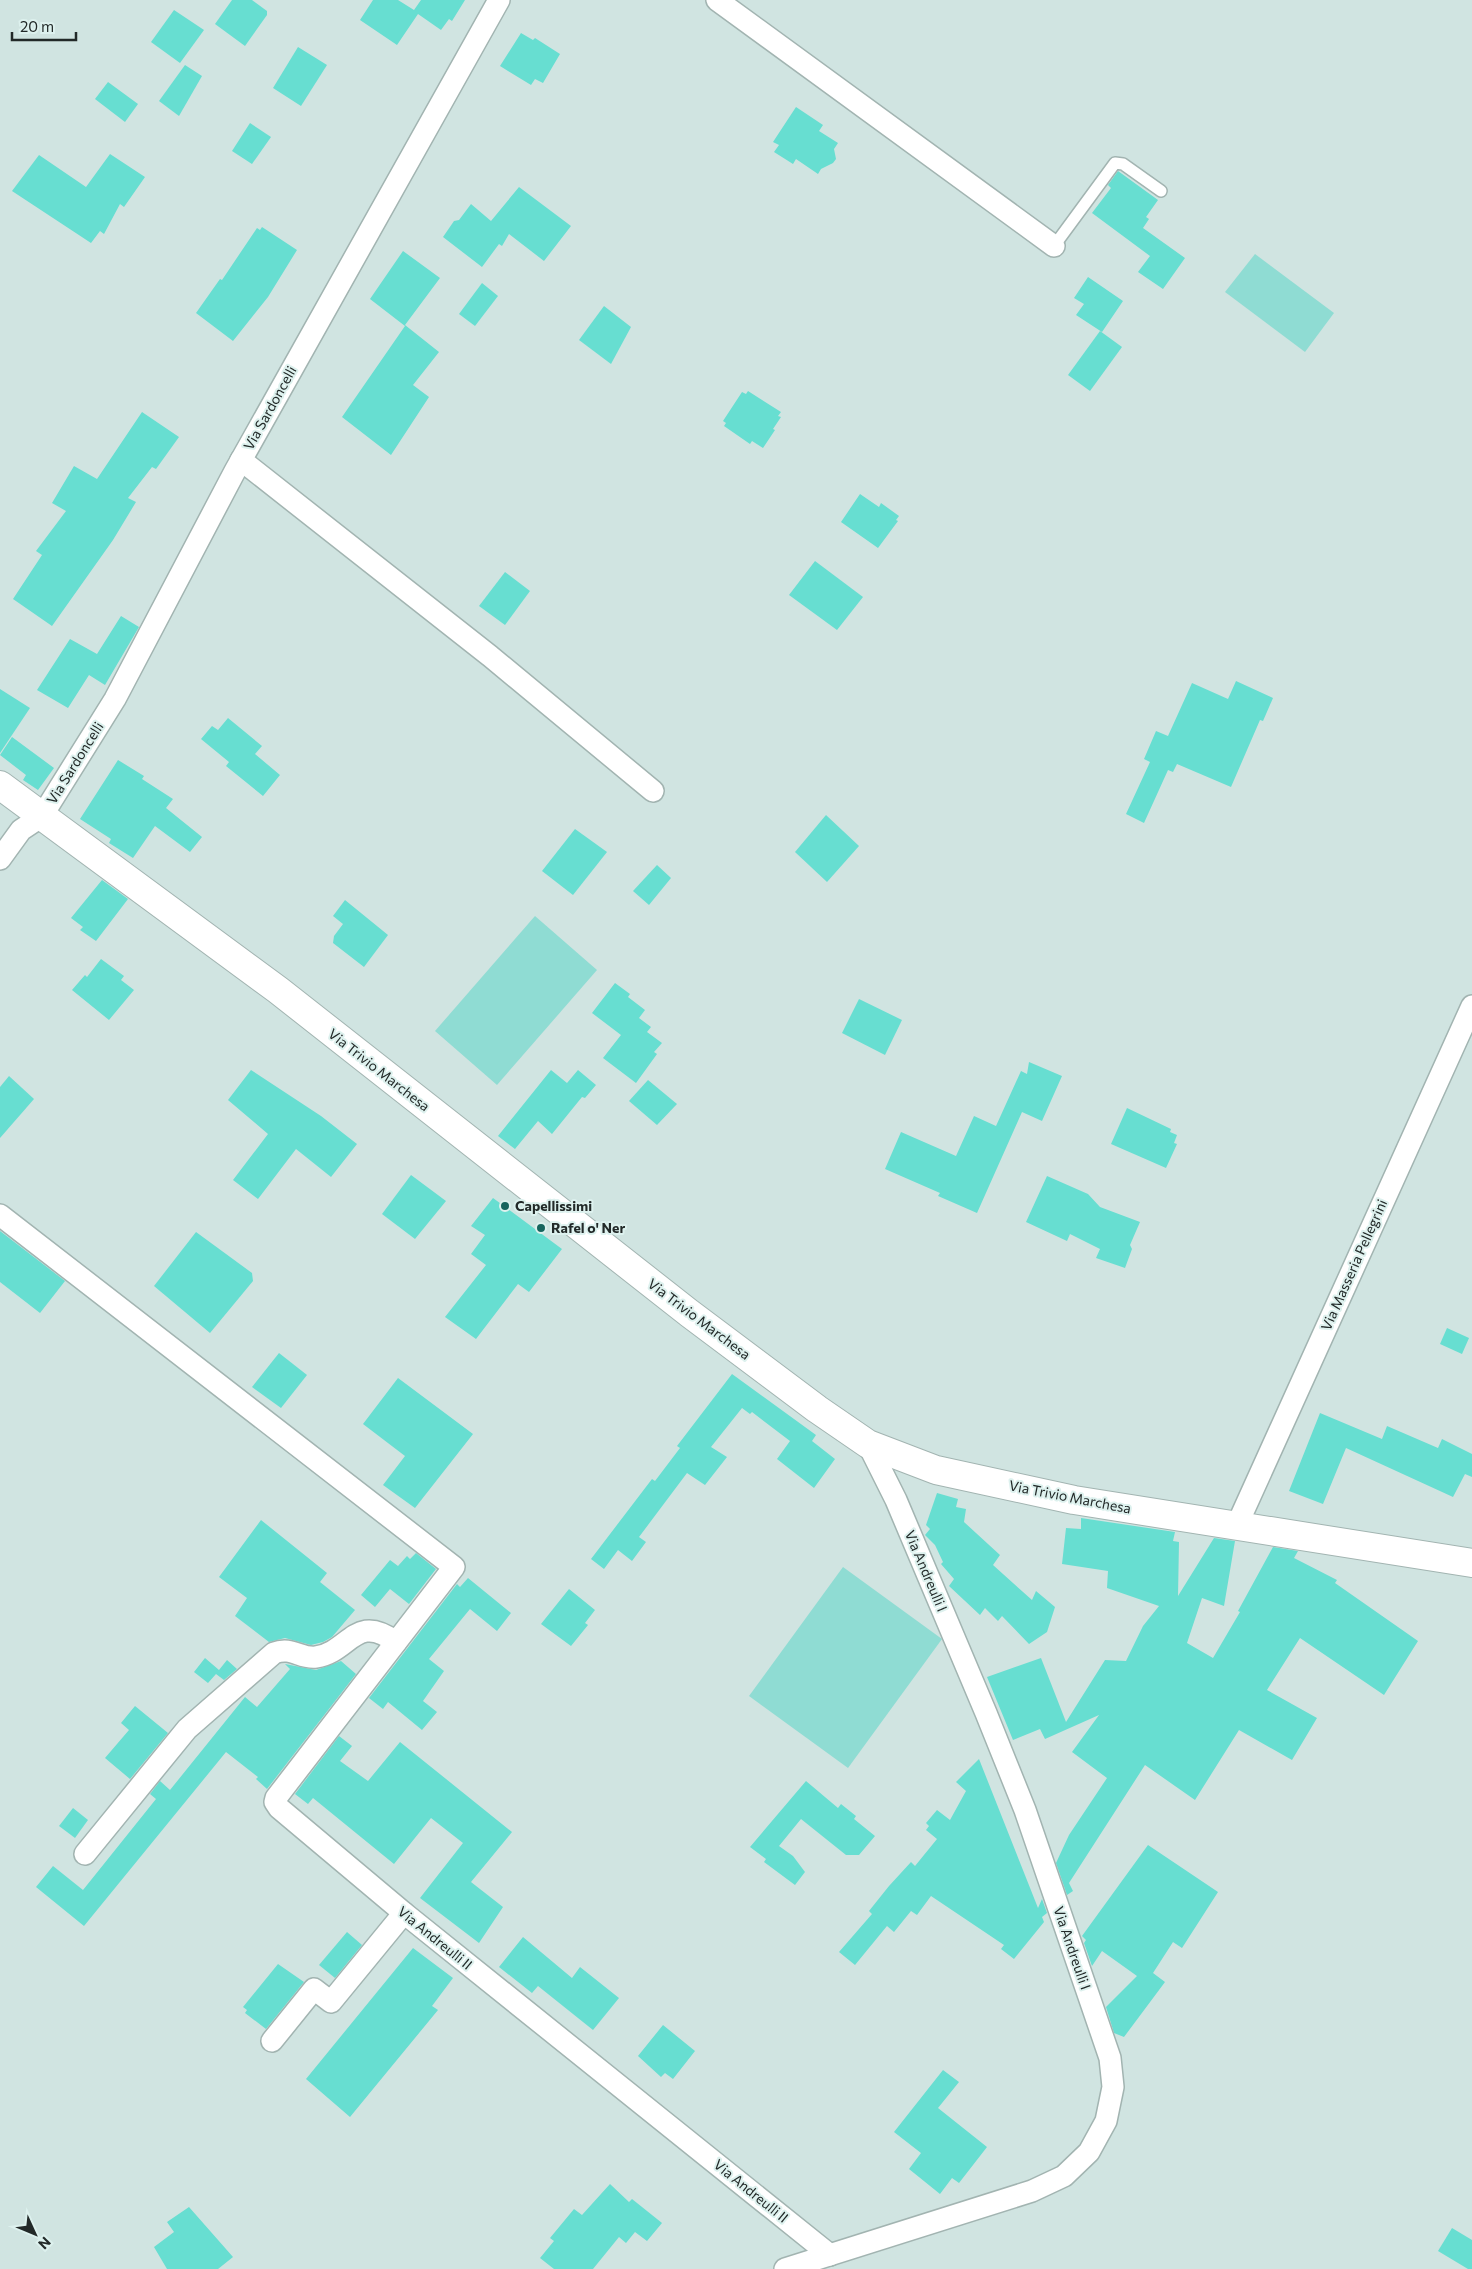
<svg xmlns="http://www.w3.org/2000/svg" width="1472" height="2269" font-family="Commissioner,sans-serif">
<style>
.green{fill:#8fdcd3}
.building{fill:#67ded1}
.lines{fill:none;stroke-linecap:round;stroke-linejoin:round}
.service-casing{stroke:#a2b4b1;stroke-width:14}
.minor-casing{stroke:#a2b4b1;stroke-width:24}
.tertiary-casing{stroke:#a2b4b1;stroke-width:30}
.service{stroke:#fff;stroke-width:11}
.minor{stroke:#fff;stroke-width:21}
.tertiary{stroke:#fff;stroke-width:28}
.poi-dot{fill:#17645d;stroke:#ddf1ee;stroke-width:2}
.labels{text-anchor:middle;stroke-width:4;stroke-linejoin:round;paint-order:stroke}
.street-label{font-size:14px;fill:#222928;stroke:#ddf1ee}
.poi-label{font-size:14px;font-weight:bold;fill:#222928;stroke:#ddf1ee;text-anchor:start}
</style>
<rect width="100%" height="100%" fill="#d0e4e1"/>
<g class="green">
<polygon points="1255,254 1334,313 1305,352 1225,292"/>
<polygon points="535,916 597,970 497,1085 435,1031"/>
<polygon points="843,1567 942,1639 848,1768 749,1696"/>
</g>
<g class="building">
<polygon points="232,0 252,0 267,11 267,15 245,46 215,24"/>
<polygon points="373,0 398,0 414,10 421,0 465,0 452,21 449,19 441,30 418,14 397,45 360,20"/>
<polygon points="174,10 204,30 180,63 151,42"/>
<polygon points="521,33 533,40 535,38 560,54 543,83 535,79 531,85 500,66"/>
<polygon points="298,47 327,65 301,106 273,88"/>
<polygon points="185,65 202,76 179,116 159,101"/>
<polygon points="108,82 138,104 125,122 95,99"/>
<polygon points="796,107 823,125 819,131 838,143 834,149 836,159 833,163 821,169 818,174 796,159 793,164 774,152 779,145 773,142"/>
<polygon points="250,123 271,137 252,164 232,151"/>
<polygon points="110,154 145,177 124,207 120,204 104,234 100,231 91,243 12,191 39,155 86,187"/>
<polygon points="1118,171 1158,200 1146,217 1149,219 1143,228 1185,258 1163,289 1138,272 1150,256 1092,213 1111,188 1108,185"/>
<polygon points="519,187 571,226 544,261 509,234 502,246 499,244 482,267 443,237 454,221 459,220 471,204 491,221"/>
<polygon points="262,227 297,250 268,297 233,341 196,313 220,279 222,280 257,228 260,230"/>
<polygon points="403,251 440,278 405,325 439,352 413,385 429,397 391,455 342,417 405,326 370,299"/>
<polygon points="1088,277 1123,301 1102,332 1076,315 1084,304 1074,298"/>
<polygon points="482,283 498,296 475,326 459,314"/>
<polygon points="604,306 631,327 611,364 579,340"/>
<polygon points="1100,331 1122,347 1090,391 1068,375"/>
<polygon points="748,391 781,412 778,416 781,417 773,429 775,430 763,448 752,441 750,444 724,426 726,423 723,421 742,392 746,394"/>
<polygon points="142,412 179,437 156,469 152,467 128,498 136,502 113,540 52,626 13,599 42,555 36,551 66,511 52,503 74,466 97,479"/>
<polygon points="860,494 879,507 881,503 899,516 896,520 898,521 878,548 841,522"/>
<polygon points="815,561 863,597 837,630 789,595"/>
<polygon points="505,572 530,591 505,625 479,606"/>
<polygon points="121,616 139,627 105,685 89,675 68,708 37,690 70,639 97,654"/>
<polygon points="1236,681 1273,698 1263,721 1260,720 1231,787 1177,764 1173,772 1168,770 1144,823 1126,814 1150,762 1144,759 1156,731 1168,736 1192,683 1228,699"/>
<polygon points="0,689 30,708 0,753"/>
<polygon points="228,718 262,746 255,754 280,775 263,796 226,766 229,762 201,739 212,726 218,730"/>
<polygon points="12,737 54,768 38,790 23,780 26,775 0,755"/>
<polygon points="118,760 144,776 142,779 173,799 166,808 202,837 190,852 155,826 133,858 109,843 111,839 80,819"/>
<polygon points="826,815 859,846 827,882 795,852"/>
<polygon points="575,829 607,852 573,895 542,871"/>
<polygon points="657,865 671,878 649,905 633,891"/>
<polygon points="102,880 128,899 96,941 80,930 83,927 71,918"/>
<polygon points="345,900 388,935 364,967 333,943 334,936 343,924 333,916"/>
<polygon points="101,959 124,976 121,980 134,990 109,1020 72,990 85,975 87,977"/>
<polygon points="615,983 630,994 628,997 645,1010 639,1018 651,1027 647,1032 662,1043 654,1052 657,1054 636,1083 603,1058 621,1035 592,1013"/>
<polygon points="859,999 902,1020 885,1055 842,1033"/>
<polygon points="1029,1062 1062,1076 1042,1121 1022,1112 977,1213 938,1196 940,1193 885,1169 901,1132 956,1156 974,1116 996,1126 1021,1071 1027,1074"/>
<polygon points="251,1070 321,1116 357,1144 331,1177 296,1149 258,1199 233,1180 268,1134 228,1100"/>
<polygon points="551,1070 567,1083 578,1070 596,1085 585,1098 582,1097 552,1134 538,1121 515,1149 498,1136"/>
<polygon points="9,1076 34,1099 0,1138 0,1087"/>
<polygon points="648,1080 677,1104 657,1125 629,1101"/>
<polygon points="1127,1108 1171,1129 1170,1132 1177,1135 1174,1143 1177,1144 1166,1168 1111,1144"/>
<polygon points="411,1175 446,1201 415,1239 382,1214"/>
<polygon points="1047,1176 1088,1194 1100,1207 1140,1222 1130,1245 1132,1249 1125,1268 1096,1258 1100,1249 1070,1234 1067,1241 1026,1222"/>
<polygon points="493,1198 562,1249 529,1292 518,1284 476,1339 445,1317 486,1265 471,1254 485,1235 471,1226"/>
<polygon points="0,1231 65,1281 40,1313 0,1282"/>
<polygon points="196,1232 252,1273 253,1281 210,1333 154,1286"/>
<polygon points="1447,1328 1469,1338 1462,1354 1440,1344"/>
<polygon points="279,1353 307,1375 281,1408 252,1387"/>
<polygon points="732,1374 816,1435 812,1441 835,1459 814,1488 777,1459 790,1441 752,1412 750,1414 742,1408 711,1447 727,1457 705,1485 687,1473 639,1537 646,1542 632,1561 618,1550 604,1569 591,1559 652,1479 655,1481 680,1448 677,1446"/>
<polygon points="398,1378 473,1434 415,1508 383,1485 405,1456 363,1424"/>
<polygon points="1320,1413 1382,1439 1387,1426 1438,1448 1442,1439 1472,1454 1472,1477 1465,1474 1453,1497 1346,1448 1323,1504 1289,1491"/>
<polygon points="937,1493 958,1499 956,1507 966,1509 964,1522 1000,1555 993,1565 1032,1600 1036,1591 1055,1607 1047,1632 1029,1644 1002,1616 998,1621 985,1608 980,1615 949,1586 954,1579 941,1564 943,1562 935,1545 925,1535 930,1529 926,1525"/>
<polygon points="1081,1518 1175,1532 1173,1541 1179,1542 1178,1596 1214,1538 1235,1541 1224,1606 1202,1598 1187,1643 1213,1658 1240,1612 1238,1611 1273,1547 1298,1551 1294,1558 1337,1580 1335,1583 1418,1641 1384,1695 1300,1638 1267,1690 1317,1718 1292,1760 1239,1730 1195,1800 1145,1765 1069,1883 1073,1891 1067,1895 1056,1863 1069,1835 1107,1778 1072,1752 1099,1715 1045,1739 1040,1729 1013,1740 987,1677 1041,1658 1066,1722 1105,1660 1126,1661 1143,1626 1159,1606 1107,1588 1108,1571 1062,1564 1066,1528 1081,1529"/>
<polygon points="261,1520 327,1573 320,1582 355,1610 332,1637 323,1642 311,1645 285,1638 269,1642 235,1616 247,1598 219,1577"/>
<polygon points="416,1553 436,1569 409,1604 390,1589 375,1607 361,1595 390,1560 398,1566 407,1556 410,1559"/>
<polygon points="468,1578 511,1613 497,1631 470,1609 429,1659 444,1671 423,1701 437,1712 422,1730 388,1702 383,1709 369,1698 457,1584 460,1587"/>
<polygon points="569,1589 595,1610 585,1623 588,1625 571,1646 541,1624"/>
<polygon points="205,1658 219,1670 227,1660 237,1669 224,1680 216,1674 208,1683 194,1672"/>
<polygon points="341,1661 356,1674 267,1789 256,1779 258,1777 226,1752 84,1926 36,1887 53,1866 83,1890 156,1799 150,1794 160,1781 170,1790 245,1697 257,1707 290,1669 285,1664 316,1670"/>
<polygon points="135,1706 168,1733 130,1779 105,1758 129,1730 121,1723"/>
<polygon points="339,1736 352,1746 340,1761 368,1781 400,1742 512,1832 471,1882 503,1907 479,1943 420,1898 463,1843 431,1818 394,1864 313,1798 308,1804 295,1794"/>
<polygon points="979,1759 1038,1908 1042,1899 1047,1913 1042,1917 1044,1922 1014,1959 1001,1949 1004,1945 931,1896 917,1915 911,1911 894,1932 887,1926 855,1965 839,1952 872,1914 869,1911 889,1886 911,1862 915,1866 937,1839 926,1830 929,1826 926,1823 937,1810 950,1820 966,1791 956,1782"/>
<polygon points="806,1781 838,1808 841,1804 856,1816 854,1819 875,1836 859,1855 846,1855 801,1819 779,1846 793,1856 805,1872 795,1885 764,1862 766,1859 750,1847"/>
<polygon points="73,1808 88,1820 75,1838 59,1826"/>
<polygon points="1148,1845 1218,1892 1182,1948 1173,1942 1153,1973 1165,1982 1124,2037 1114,2033 1106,2007 1137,1976 1102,1951 1092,1966 1084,1943 1086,1940 1082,1936"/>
<polygon points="347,1932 362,1945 335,1978 319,1965"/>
<polygon points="523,1937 572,1978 580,1967 619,1998 593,2030 538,1986 532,1993 499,1967"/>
<polygon points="413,1948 453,1978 432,2006 438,2010 350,2117 306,2079"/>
<polygon points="278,1964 304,1982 266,2029 245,2013 247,2010 243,2007"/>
<polygon points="663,2025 695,2051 673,2079 665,2073 661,2077 638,2056"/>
<polygon points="943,2070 959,2082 938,2108 987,2147 959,2183 952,2178 940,2194 909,2169 921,2153 894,2132"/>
<polygon points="610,2184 629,2202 632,2199 662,2223 647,2241 635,2232 626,2243 619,2237 593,2269 554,2269 540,2258 554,2241 550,2238 574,2209 582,2215"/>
<polygon points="189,2207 233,2257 218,2269 167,2269 154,2247 174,2232 167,2222"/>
<polygon points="1452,2228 1472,2240 1472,2269 1468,2269 1438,2251"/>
</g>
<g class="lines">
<defs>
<polyline id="service" points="1054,246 1115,163 1123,164 1161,191"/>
<g id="minor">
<polyline points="717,0 1054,246"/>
<polyline points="241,460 490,656 653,791"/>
<polyline points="0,859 21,830 42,816 115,699 235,471 499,0"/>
<polyline points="0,1215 454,1567 276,1798 275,1802 279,1808 404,1913 830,2255"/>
<polyline points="1237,1525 1472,1006"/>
<path d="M85,1854L187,1729L274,1653C292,1646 300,1659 316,1657C350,1652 355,1612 396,1642"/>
<polyline points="272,2041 314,1989 331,2002 404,1913"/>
<polyline points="785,2269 1032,2191 1064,2176 1089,2152 1106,2121 1113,2087 1110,2058 1025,1810 986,1713 896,1500 868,1444"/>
</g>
<polyline id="tertiary" points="0,785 278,990 689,1313 817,1409 868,1444 936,1470 1074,1500 1472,1563"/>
</defs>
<use href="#service" class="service-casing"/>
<use href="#minor" class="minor-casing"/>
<use href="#tertiary" class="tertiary-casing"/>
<use href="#service" class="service"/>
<use href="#minor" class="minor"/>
<use href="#tertiary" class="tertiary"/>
</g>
<g class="poi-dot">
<circle cx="505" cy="1206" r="5"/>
<circle cx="541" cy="1228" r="5"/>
</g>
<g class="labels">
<g class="street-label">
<text transform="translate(270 408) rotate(-61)" y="5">Via Sardoncelli</text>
<text transform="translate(75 763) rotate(-58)" y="5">Via Sardoncelli</text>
<text transform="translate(379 1070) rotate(38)" y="5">Via Trivio Marchesa</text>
<text transform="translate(1354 1265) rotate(-66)" y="5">Via Masseria Pellegrini</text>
<text transform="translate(699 1319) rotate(37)" y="5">Via Trivio Marchesa</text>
<text transform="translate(1070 1497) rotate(11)" y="5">Via Trivio Marchesa</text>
<text transform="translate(926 1571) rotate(67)" y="5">Via Andreulli I</text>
<text transform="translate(435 1938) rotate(39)" y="5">Via Andreulli II</text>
<text transform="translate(1072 1948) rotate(71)" y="5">Via Andreulli I</text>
<text transform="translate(751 2191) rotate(39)" y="5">Via Andreulli II</text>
</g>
<g class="poi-label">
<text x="515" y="1211">Capellissimi</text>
<text x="551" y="1233">Rafel o' Ner</text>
</g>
</g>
<g transform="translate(35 2234) rotate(134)" stroke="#ddf1ee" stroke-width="4" paint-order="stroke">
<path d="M0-4L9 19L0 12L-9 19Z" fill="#222928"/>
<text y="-8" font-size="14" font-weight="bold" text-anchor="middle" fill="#222928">N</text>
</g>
<path d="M12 32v8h64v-8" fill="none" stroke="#222928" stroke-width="2.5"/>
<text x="20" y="32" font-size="15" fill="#222928" stroke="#ddf1ee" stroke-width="4" paint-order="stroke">20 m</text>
</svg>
